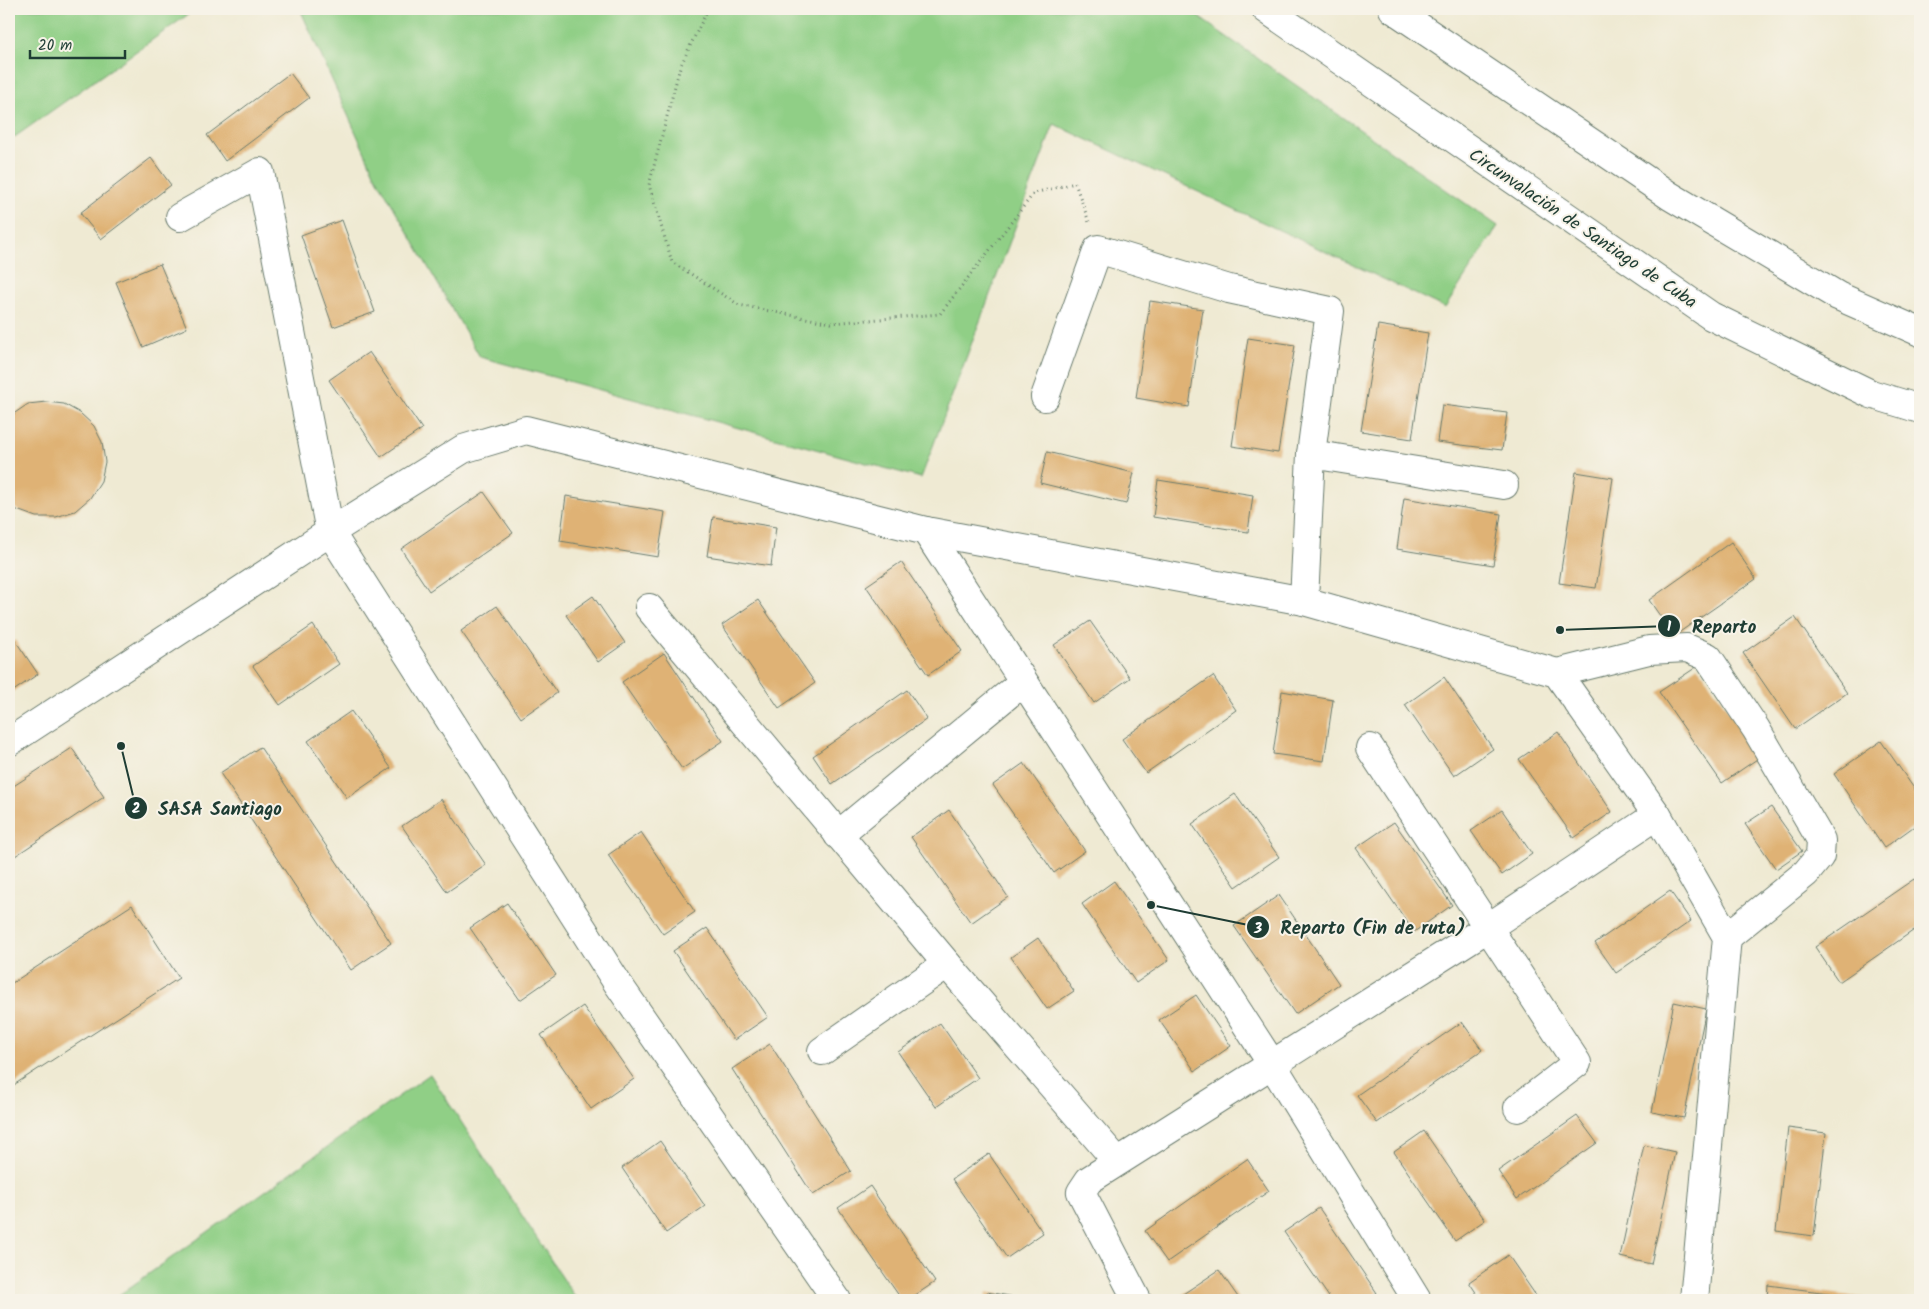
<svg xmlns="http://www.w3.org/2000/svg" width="1929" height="1309" font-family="Kalam,sans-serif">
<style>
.green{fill:#90cf86;stroke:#58865d}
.building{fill:#dfb274}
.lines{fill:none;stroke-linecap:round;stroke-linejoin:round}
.street-casing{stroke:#687a6c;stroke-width:30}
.secondary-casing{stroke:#687a6c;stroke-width:30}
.highway-casing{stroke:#687a6c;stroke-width:30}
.path{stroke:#687a6c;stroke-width:3;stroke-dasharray:1 4;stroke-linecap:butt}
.street{stroke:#fff;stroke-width:28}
.secondary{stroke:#fff;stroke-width:28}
.highway{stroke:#fff;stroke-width:28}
.labels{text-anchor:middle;stroke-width:4;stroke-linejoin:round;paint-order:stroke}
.street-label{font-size:18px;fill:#1f3d34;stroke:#f7f3e8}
.leader{fill:none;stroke:#1f3d34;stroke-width:2}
.callout-dot{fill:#1f3d34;stroke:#f7f3e8;stroke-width:2}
.mark-label{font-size:15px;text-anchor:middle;font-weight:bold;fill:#fff}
.callout-label{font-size:19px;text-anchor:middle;font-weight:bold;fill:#1f3d34;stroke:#f7f3e8;stroke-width:4;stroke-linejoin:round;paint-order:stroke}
</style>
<rect width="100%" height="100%" fill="#f7f3e8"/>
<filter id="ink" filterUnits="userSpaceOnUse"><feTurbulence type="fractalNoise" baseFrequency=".02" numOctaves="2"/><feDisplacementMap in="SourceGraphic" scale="10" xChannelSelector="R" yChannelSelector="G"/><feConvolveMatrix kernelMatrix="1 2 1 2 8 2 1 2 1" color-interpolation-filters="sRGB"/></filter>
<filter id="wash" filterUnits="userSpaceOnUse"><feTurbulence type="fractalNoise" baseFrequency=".0096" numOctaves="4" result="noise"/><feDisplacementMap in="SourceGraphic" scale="20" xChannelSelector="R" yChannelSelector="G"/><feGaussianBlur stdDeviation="1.12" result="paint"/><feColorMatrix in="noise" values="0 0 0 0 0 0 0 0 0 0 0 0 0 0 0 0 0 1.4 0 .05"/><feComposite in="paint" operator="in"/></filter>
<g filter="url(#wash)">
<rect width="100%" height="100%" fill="#efead3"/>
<g class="green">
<polygon points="9,9 196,9 9,141"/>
<polygon points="300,9 1187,9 1498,226 1445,308 1054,124 921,478 480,357 375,175"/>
<polygon points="430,1074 577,1300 112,1300"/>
</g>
<g id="blocks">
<g class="building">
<polygon points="290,73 309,98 225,161 207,135"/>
<polygon points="151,158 171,185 101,239 80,213"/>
<polygon points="342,220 375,312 333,327 301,235"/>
<polygon points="160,264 187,328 143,347 116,282"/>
<polygon points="1150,301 1203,309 1189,407 1136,398"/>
<polygon points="1378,325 1428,333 1412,439 1361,431"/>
<polygon points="1248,338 1295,345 1278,453 1232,446"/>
<polygon points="369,352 422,429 381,457 329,380"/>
<polygon points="46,402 64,404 80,413 94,426 102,442 105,462 101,481 90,498 75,511 56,517 36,517 17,510 9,502 9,417 28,404"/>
<polygon points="1442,405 1507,413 1502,450 1437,442"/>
<polygon points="1047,452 1134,473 1126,504 1040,483"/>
<polygon points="1576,472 1613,478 1596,588 1559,583"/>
<polygon points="1158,480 1253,495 1248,532 1153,517"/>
<polygon points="484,492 513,533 429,591 401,549"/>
<polygon points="566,496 665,512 658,557 560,541"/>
<polygon points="1404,498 1501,514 1493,565 1397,549"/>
<polygon points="713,517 776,527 771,566 707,556"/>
<polygon points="1731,542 1756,579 1674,636 1649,600"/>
<polygon points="901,562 962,651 928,675 866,586"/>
<polygon points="593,596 625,643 598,662 566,615"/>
<polygon points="758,600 815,683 779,708 722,625"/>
<polygon points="497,606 557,693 521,718 461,631"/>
<polygon points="1795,617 1847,693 1795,729 1743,653"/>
<polygon points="1090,621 1130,678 1094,703 1054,645"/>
<polygon points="313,625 339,664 280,705 253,666"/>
<polygon points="15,640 38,674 9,694 9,644"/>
<polygon points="664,653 723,741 682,769 622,682"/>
<polygon points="1698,666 1760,757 1722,783 1659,692"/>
<polygon points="1213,676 1236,710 1146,773 1122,739"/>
<polygon points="1444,677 1493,749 1454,776 1405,705"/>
<polygon points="907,690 927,719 832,784 813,756"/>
<polygon points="1282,691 1333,700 1324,761 1273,754"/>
<polygon points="351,711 391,768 347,798 308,741"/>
<polygon points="1558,732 1612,812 1574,838 1519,759"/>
<polygon points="1881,741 1920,797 1920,822 1884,848 1834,774"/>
<polygon points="260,747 391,943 351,970 220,773"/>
<polygon points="72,748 104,797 9,860 9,789"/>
<polygon points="1024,763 1085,851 1054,873 993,785"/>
<polygon points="1235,794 1279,857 1236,887 1192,824"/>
<polygon points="441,799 486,865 447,892 402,826"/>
<polygon points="1771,807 1802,851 1776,869 1745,824"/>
<polygon points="949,810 1008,897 971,923 911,837"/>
<polygon points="1502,810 1532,854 1502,875 1471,831"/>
<polygon points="1394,822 1452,905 1414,932 1356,848"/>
<polygon points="641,832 695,912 663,934 608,855"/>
<polygon points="1914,879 1920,889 1920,926 1839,982 1815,947"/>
<polygon points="1114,881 1169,960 1136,983 1082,904"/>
<polygon points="1670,891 1691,921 1616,973 1595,943"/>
<polygon points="1279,895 1339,984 1295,1014 1234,926"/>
<polygon points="507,903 556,975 520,1000 470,928"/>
<polygon points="132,905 179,978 9,1088 9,985"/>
<polygon points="707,928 768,1017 734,1040 673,951"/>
<polygon points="1038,938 1074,991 1047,1009 1011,957"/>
<polygon points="1196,995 1231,1046 1195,1071 1159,1020"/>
<polygon points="1674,1002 1706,1009 1684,1118 1652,1112"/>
<polygon points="583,1006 634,1079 591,1109 541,1035"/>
<polygon points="1462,1022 1482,1050 1377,1123 1357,1095"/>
<polygon points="940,1023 978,1078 936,1107 898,1052"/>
<polygon points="770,1044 851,1171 813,1195 732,1069"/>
<polygon points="1577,1116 1597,1143 1517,1199 1498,1171"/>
<polygon points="1788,1128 1826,1133 1814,1236 1776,1231"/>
<polygon points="1424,1131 1485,1220 1455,1241 1394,1152"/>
<polygon points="660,1141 705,1206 666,1233 622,1168"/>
<polygon points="1644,1145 1675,1152 1651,1264 1620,1257"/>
<polygon points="989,1154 1043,1233 1007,1258 952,1179"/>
<polygon points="1247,1159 1269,1191 1167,1262 1145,1231"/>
<polygon points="870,1186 935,1282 908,1300 902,1300 838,1208"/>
<polygon points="1319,1208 1377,1293 1366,1300 1331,1300 1284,1232"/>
<polygon points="1508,1255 1539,1300 1481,1300 1469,1282"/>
<polygon points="1219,1270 1240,1300 1188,1300 1183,1294"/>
<polygon points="1768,1285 1866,1298 1865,1300 1767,1300"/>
<polygon points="987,1292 1026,1299 1026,1300 985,1300"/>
</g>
</g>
</g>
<g filter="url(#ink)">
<use href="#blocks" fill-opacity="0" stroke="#687a6c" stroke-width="1"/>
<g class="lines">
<defs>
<g id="street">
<polyline points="180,217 260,172 330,532 618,984 837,1300"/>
<polyline points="1045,397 1098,249 1229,289 1330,311 1311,454 1304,601"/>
<polyline points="1311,454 1504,485"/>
<polyline points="926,531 1272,1064 1417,1300"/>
<polyline points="330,532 463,449 526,430 926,531 1304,601 1557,673 1657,815 1727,937 1694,1300"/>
<polyline points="649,608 947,964 1117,1161"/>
<polyline points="1557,673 1649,650 1687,648 1708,657 1756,729 1821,840 1820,856 1806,873 1727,937"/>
<polyline points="1370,748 1577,1063 1518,1108"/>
<polyline points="838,835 1023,682"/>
<polyline points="822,1051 947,964"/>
<polyline points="1137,1300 1081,1192 1089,1180 1489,927 1657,815"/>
</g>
<polyline id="secondary" points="9,742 330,532"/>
<g id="highway">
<polyline points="1266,9 1711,316 1871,394 1920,409"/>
<polyline points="1393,9 1670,196 1838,296 1920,332"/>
</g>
</defs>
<use href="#street" class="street-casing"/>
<use href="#secondary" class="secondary-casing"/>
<use href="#highway" class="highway-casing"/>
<polyline class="path" points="708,9 680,67 649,185 672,262 739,305 831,323 940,314 1034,193 1075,183 1089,222"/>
<use href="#street" class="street"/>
<use href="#secondary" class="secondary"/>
<use href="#highway" class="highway"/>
</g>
</g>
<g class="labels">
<g class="street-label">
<text transform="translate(1583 228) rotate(34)" y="6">Circunvalación de Santiago de Cuba</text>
</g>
</g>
<path class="leader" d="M1560 630L1669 626M121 746L136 808M1151 905L1258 927"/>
<g class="callout-dot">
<circle cx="1560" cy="630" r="5"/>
<circle cx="121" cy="746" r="5"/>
<circle cx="1151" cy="905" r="5"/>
<circle cx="1669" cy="626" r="12"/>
<circle cx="136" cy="808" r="12"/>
<circle cx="1258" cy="927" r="12"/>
</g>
<g class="mark-label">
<text x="1669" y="631">1</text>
<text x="136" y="813">2</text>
<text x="1258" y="933">3</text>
</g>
<g class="callout-label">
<text x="1724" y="633">Reparto</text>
<text x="220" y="815">SASA Santiago</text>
<text x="1373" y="934">Reparto (Fin de ruta)</text>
</g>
<rect width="1929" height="1309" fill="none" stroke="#f7f3e8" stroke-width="30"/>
<path d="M30 50v8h95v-8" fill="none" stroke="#1f3d34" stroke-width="2.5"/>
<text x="38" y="50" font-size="15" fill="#1f3d34" stroke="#f7f3e8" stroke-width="4" paint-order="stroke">20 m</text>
</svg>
